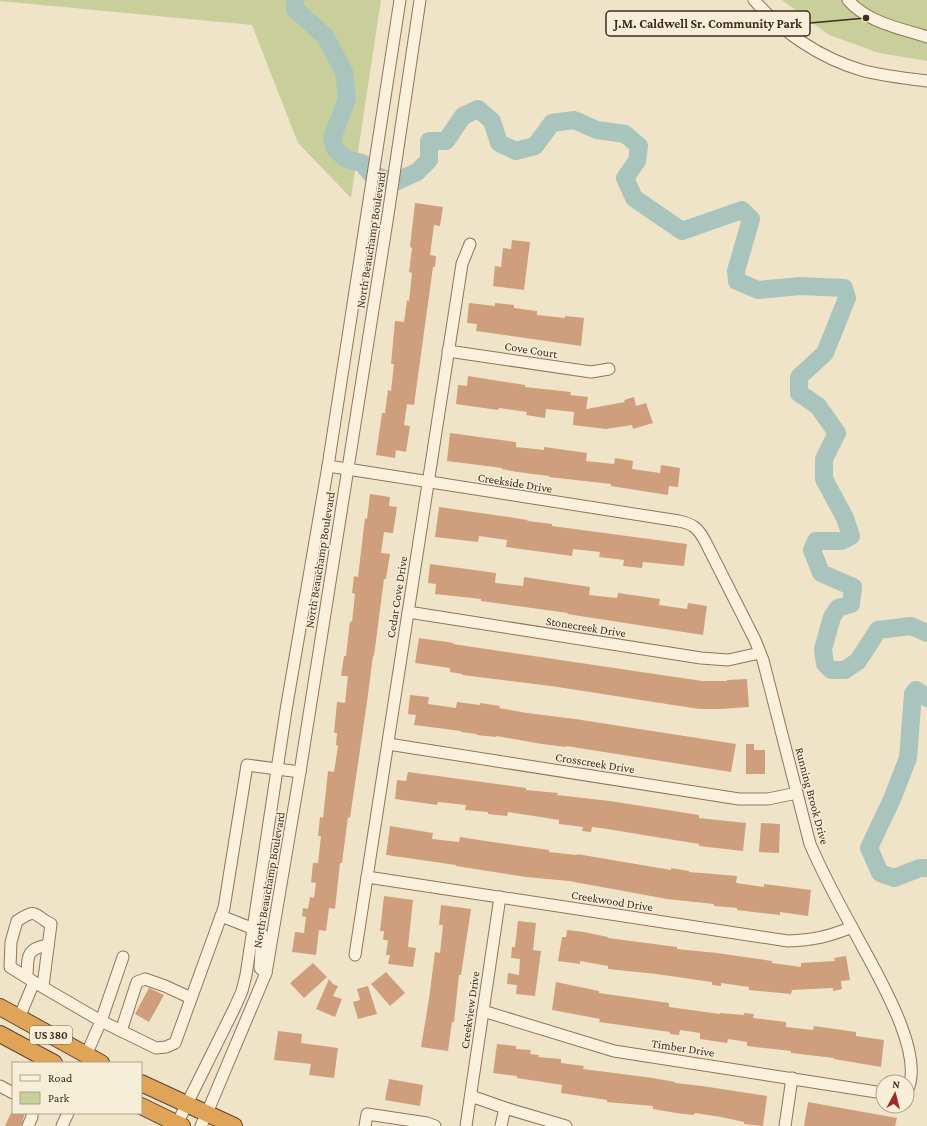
<svg xmlns="http://www.w3.org/2000/svg" width="927" height="1126" font-family="'Crimson Pro',serif">
<style>
.green{fill:#c9cf9b}
.lines{fill:none;stroke-linecap:round;stroke-linejoin:round}
.river{stroke:#a9c4bc;stroke-width:18}
.building{fill:#cf9f7d}
.minor-casing{stroke:#8d765c;stroke-width:13}
.highway-casing{stroke:#5b4430;stroke-width:18}
.minor{stroke:#faf1dc;stroke-width:11}
.highway{stroke:#e0a458;stroke-width:16}
.labels{text-anchor:middle;stroke-width:3;stroke-linejoin:round;paint-order:stroke}
.shield{fill:#f7eed8;stroke:#756857;stroke-width:1}
.shield-label{font-size:11px;font-weight:bold;fill:#3d2e20}
.street-label{font-size:12px;fill:#3d2e20;stroke:#f7eed8}
.leader{fill:none;stroke:#3d2e20;stroke-width:1.5}
.callout-dot{fill:#3d2e20;stroke:#f7eed8;stroke-width:1.5}
.callout{fill:#f7eed8;stroke:#3d2e20;stroke-width:1.5}
.callout-label{font-size:13px;text-anchor:middle;font-weight:bold;fill:#3d2e20}
</style>
<rect width="100%" height="100%" fill="#f0e4c8"/>
<g class="green">
<polygon points="0,0 381,0 351,198 298,143 252,25 0,1"/>
<polygon points="782,0 927,0 927,61 879,53 829,35"/>
</g>
<g class="lines">
<g class="river">
<polyline points="295,0 295,9 325,36 344,72 347,99 332,138 335,149 346,159 362,163 371,174 395,182 417,172 429,160 429,141 446,141 463,116 478,109 492,121 499,143 516,151 535,146 552,123 574,120 597,130 625,134 639,146 637,161 625,178 634,198 682,231 742,210 751,219 736,271 737,281 758,290 800,286 844,288 847,298 825,353 799,377 799,393 818,406 837,433 824,459 824,479 845,518 851,536 842,541 816,541 812,550 821,573 853,587 851,604 838,608 832,617 823,649 825,664 831,670 845,670 858,661 878,630 911,626 927,633"/>
<polyline points="927,698 916,690 913,694 908,758 892,799 869,848 880,873 894,878 920,868 927,868"/>
</g>
</g>
<g class="building">
<polygon points="415,203 443,207 440,226 434,225 430,255 436,256 435,267 433,267 414,405 407,404 404,425 410,426 406,452 396,450 395,458 376,455 382,413 385,413 388,390 391,391 394,364 391,364 395,321 404,322 407,300 409,301 412,273 409,272 412,248 410,247"/>
<polygon points="512,240 530,242 524,290 493,286 495,266 501,267 503,248 511,249"/>
<polygon points="469,303 495,306 495,303 514,305 514,308 537,311 537,315 565,318 565,316 584,318 581,346 476,331 477,324 467,323"/>
<polygon points="468,376 525,385 525,387 571,392 570,395 588,397 586,409 625,402 624,400 634,397 636,406 646,403 653,423 633,429 632,425 606,429 573,425 574,412 546,409 545,418 526,415 527,412 499,408 498,410 456,404 458,385 467,386"/>
<polygon points="450,433 516,442 516,447 544,450 544,447 587,453 586,461 614,464 615,458 633,461 632,469 660,473 661,465 680,468 678,487 669,486 668,495 611,486 611,484 549,477 549,476 517,472 502,469 502,468 447,461"/>
<polygon points="370,494 390,497 389,506 397,507 393,533 384,532 381,553 390,554 386,579 384,579 374,656 373,656 367,702 350,818 348,817 342,863 340,863 335,909 329,908 326,931 319,930 316,955 292,952 295,932 304,933 306,917 302,916 303,908 308,909 310,897 314,898 316,883 311,882 313,863 318,863 321,836 318,836 320,817 323,818 328,771 334,772 338,746 336,745 337,733 334,733 337,702 345,703 348,676 341,676 344,656 346,656 350,621 352,622 355,594 352,593 354,576 358,577 365,518 367,519"/>
<polygon points="439,507 528,520 527,521 552,524 552,526 687,544 684,566 643,562 642,568 623,566 624,560 599,557 600,552 573,549 572,556 506,547 507,540 479,536 478,542 435,537"/>
<polygon points="430,564 496,573 495,583 523,586 524,577 590,587 589,595 617,598 618,593 660,599 659,605 687,609 688,603 707,606 703,635 567,614 568,613 481,601 481,599 435,594 436,584 428,583"/>
<polygon points="419,638 454,643 453,644 702,681 727,681 727,680 747,679 749,707 721,709 699,709 551,686 462,675 462,674 450,672 450,668 415,663"/>
<polygon points="410,695 429,697 428,704 456,708 457,702 480,705 480,703 500,706 499,708 527,713 575,719 736,744 731,772 566,746 566,747 542,744 496,736 496,737 476,735 477,734 461,732 461,731 414,725 416,715 408,714"/>
<polygon points="746,744 754,744 754,750 765,750 765,774 746,774"/>
<polygon points="408,772 526,788 526,790 558,793 557,795 610,801 680,812 699,815 699,818 746,823 743,851 699,846 699,844 601,828 592,827 591,832 582,831 583,827 559,824 559,820 508,812 507,816 488,814 488,812 465,810 466,805 438,802 437,805 395,799 397,780 406,781"/>
<polygon points="761,823 780,824 779,853 759,852"/>
<polygon points="390,826 433,833 432,839 459,842 460,837 479,840 549,850 549,852 577,855 577,854 671,870 671,868 689,871 689,872 737,876 736,883 764,887 764,884 811,890 808,916 780,912 780,915 737,910 737,908 714,906 714,904 667,899 569,881 526,877 456,866 456,865 386,855"/>
<polygon points="384,896 413,900 408,947 416,948 413,967 388,964 390,955 386,955 388,940 383,940 384,931 380,931"/>
<polygon points="441,905 471,909 461,975 459,975 454,1022 452,1022 448,1051 421,1047 429,999 435,952 440,953 443,925 439,925"/>
<polygon points="518,921 536,923 533,950 541,951 535,996 516,994 517,985 507,984 508,973 519,975 520,959 511,958 512,947 515,947"/>
<polygon points="567,930 584,932 608,937 608,938 677,947 677,949 717,953 772,961 772,963 801,967 801,963 835,961 834,958 846,956 850,980 841,981 842,989 833,991 833,988 792,990 791,994 749,990 749,987 721,983 721,986 712,985 712,982 656,974 608,969 608,966 580,961 580,964 558,961 562,937 566,937"/>
<polygon points="313,963 327,977 304,998 290,983"/>
<polygon points="386,972 405,993 390,1006 371,984"/>
<polygon points="329,979 333,984 338,986 333,996 342,999 335,1017 316,1009"/>
<polygon points="556,982 599,991 599,993 669,1003 669,1007 720,1014 720,1013 744,1015 744,1013 754,1014 753,1018 786,1022 786,1027 813,1030 814,1026 856,1032 856,1036 884,1040 881,1067 834,1059 834,1058 791,1053 791,1051 747,1046 747,1042 728,1039 727,1043 700,1039 700,1033 680,1030 679,1035 670,1034 670,1032 599,1022 600,1019 552,1010"/>
<polygon points="368,986 377,1014 358,1019 353,1002 360,1000 357,989"/>
<polygon points="149,988 164,995 149,1022 135,1014"/>
<polygon points="278,1031 302,1034 301,1043 338,1048 334,1078 309,1075 311,1064 274,1060"/>
<polygon points="497,1044 516,1046 516,1049 531,1050 530,1054 539,1055 538,1057 561,1059 561,1063 584,1066 583,1069 653,1078 675,1082 675,1083 702,1086 767,1096 763,1126 744,1124 744,1122 721,1117 695,1113 694,1115 676,1113 653,1109 653,1106 607,1102 607,1100 561,1093 562,1085 517,1078 517,1076 493,1073"/>
<polygon points="389,1079 423,1085 420,1106 385,1100"/>
<polygon points="808,1102 897,1118 895,1126 804,1126"/>
<polygon points="11,1113 25,1113 21,1126 5,1126"/>
</g>
<g class="lines">
<defs>
<g id="minor">
<path d="M754,0C782,32 820,58 861,70C882,76 905,78 927,81"/>
<path d="M848,0C868,23 900,28 927,37"/>
<polyline points="448,351 591,372 609,369"/>
<path d="M328,466L679,521C693,524 698,528 705,541L755,640L763,660L810,844C823,874 838,902 854,931C872,966 927,1053 907,1091"/>
<polyline points="408,612 701,658 728,660 760,653"/>
<polyline points="388,744 739,799 768,799 797,793"/>
<path d="M367,877L788,941C813,940 828,937 852,927"/>
<polyline points="221,916 254,929 262,934 260,968 266,973"/>
<polyline points="355,955 462,264 470,244"/>
<path d="M27,977C28,957 25,949 48,945"/>
<path d="M34,982L10,967L11,942L17,921C38,907 33,915 51,924L43,986"/>
<polyline points="483,1011 614,1051 883,1093"/>
<polyline points="19,1018 34,982 101,1021 156,1048 166,1047 175,1043 224,908 247,765 300,772"/>
<polyline points="121,1031 137,982 145,979 165,986 191,998"/>
<polyline points="86,1055 101,1021 123,957"/>
<polyline points="0,1086 13,1093"/>
<polyline points="471,1096 505,1108 501,1126"/>
<polyline points="505,1108 566,1126"/>
<polyline points="28,1126 32,1117 32,1113"/>
<polyline points="62,1126 68,1113"/>
<polyline points="176,1126 235,1007 242,991 246,975 286,710 328,466 400,0"/>
<polyline points="201,1126 207,1113 266,973 300,772 388,215 420,0"/>
<polyline points="365,1126 367,1114 427,1123 435,1126"/>
<polyline points="466,1126 500,897"/>
<polyline points="785,1126 792,1078"/>
</g>
<g id="highway">
<polyline points="0,1007 101,1063"/>
<polyline points="0,1034 54,1063"/>
<polyline points="141,1083 234,1126"/>
<polyline points="141,1106 182,1126"/>
</g>
</defs>
<use href="#minor" class="minor-casing"/>
<use href="#highway" class="highway-casing"/>
<use href="#minor" class="minor"/>
<use href="#highway" class="highway"/>
</g>
<g class="labels">
<rect class="shield" x="30" y="1026" width="42" height="18" rx="3"/>
<g class="shield-label">
<text x="51" y="1039">US 380</text>
</g>
<g class="street-label">
<text transform="translate(371 240) rotate(-81)" y="4">North Beauchamp Boulevard</text>
<text transform="translate(531 350) rotate(9)" y="4">Cove Court</text>
<text transform="translate(515 483) rotate(9)" y="4">Creekside Drive</text>
<text transform="translate(320 560) rotate(-81)" y="4">North Beauchamp Boulevard</text>
<text transform="translate(397 597) rotate(-81)" y="4">Cedar Cove Drive</text>
<text transform="translate(586 627) rotate(9)" y="4">Stonecreek Drive</text>
<text transform="translate(595 763) rotate(9)" y="4">Crosscreek Drive</text>
<text transform="translate(812 796) rotate(75)" y="4">Running Brook Drive</text>
<text transform="translate(269 880) rotate(-80)" y="4">North Beauchamp Boulevard</text>
<text transform="translate(612 901) rotate(9)" y="4">Creekwood Drive</text>
<text transform="translate(470 1010) rotate(-82)" y="4">Creekview Drive</text>
<text transform="translate(683 1048) rotate(9)" y="4">Timber Drive</text>
</g>
</g>
<path class="leader" d="M866 18L810 23"/>
<circle class="callout-dot" cx="866" cy="18" r="4"/>
<rect class="callout" x="606" y="11" width="204" height="25" rx="4"/>
<g class="callout-label">
<text x="708" y="28">J.M. Caldwell Sr. Community Park</text>
</g>
<rect x="12" y="1062" width="130" height="52" fill="#f7eed8" stroke="#ada18e"/>
<rect x="20" y="1075" width="20" height="6" fill="#faf1dc" stroke="#ada18e"/>
<text x="48" y="1082" font-size="12" fill="#3d2e20">Road</text>
<rect x="20" y="1092" width="20" height="12" fill="#c9cf9b" stroke="#ada18e"/>
<text x="48" y="1102" font-size="12" fill="#3d2e20">Park</text>
<g transform="translate(895 1094) rotate(7)"><circle r="19" fill="#f7eed8" stroke="#ada18e"/>
<path d="M0-3L7 15L0 10L-7 15Z" fill="#9e2a2b"/>
<text y="-6" font-size="11" font-weight="bold" text-anchor="middle" fill="#3d2e20">N</text>
</g>
</svg>
